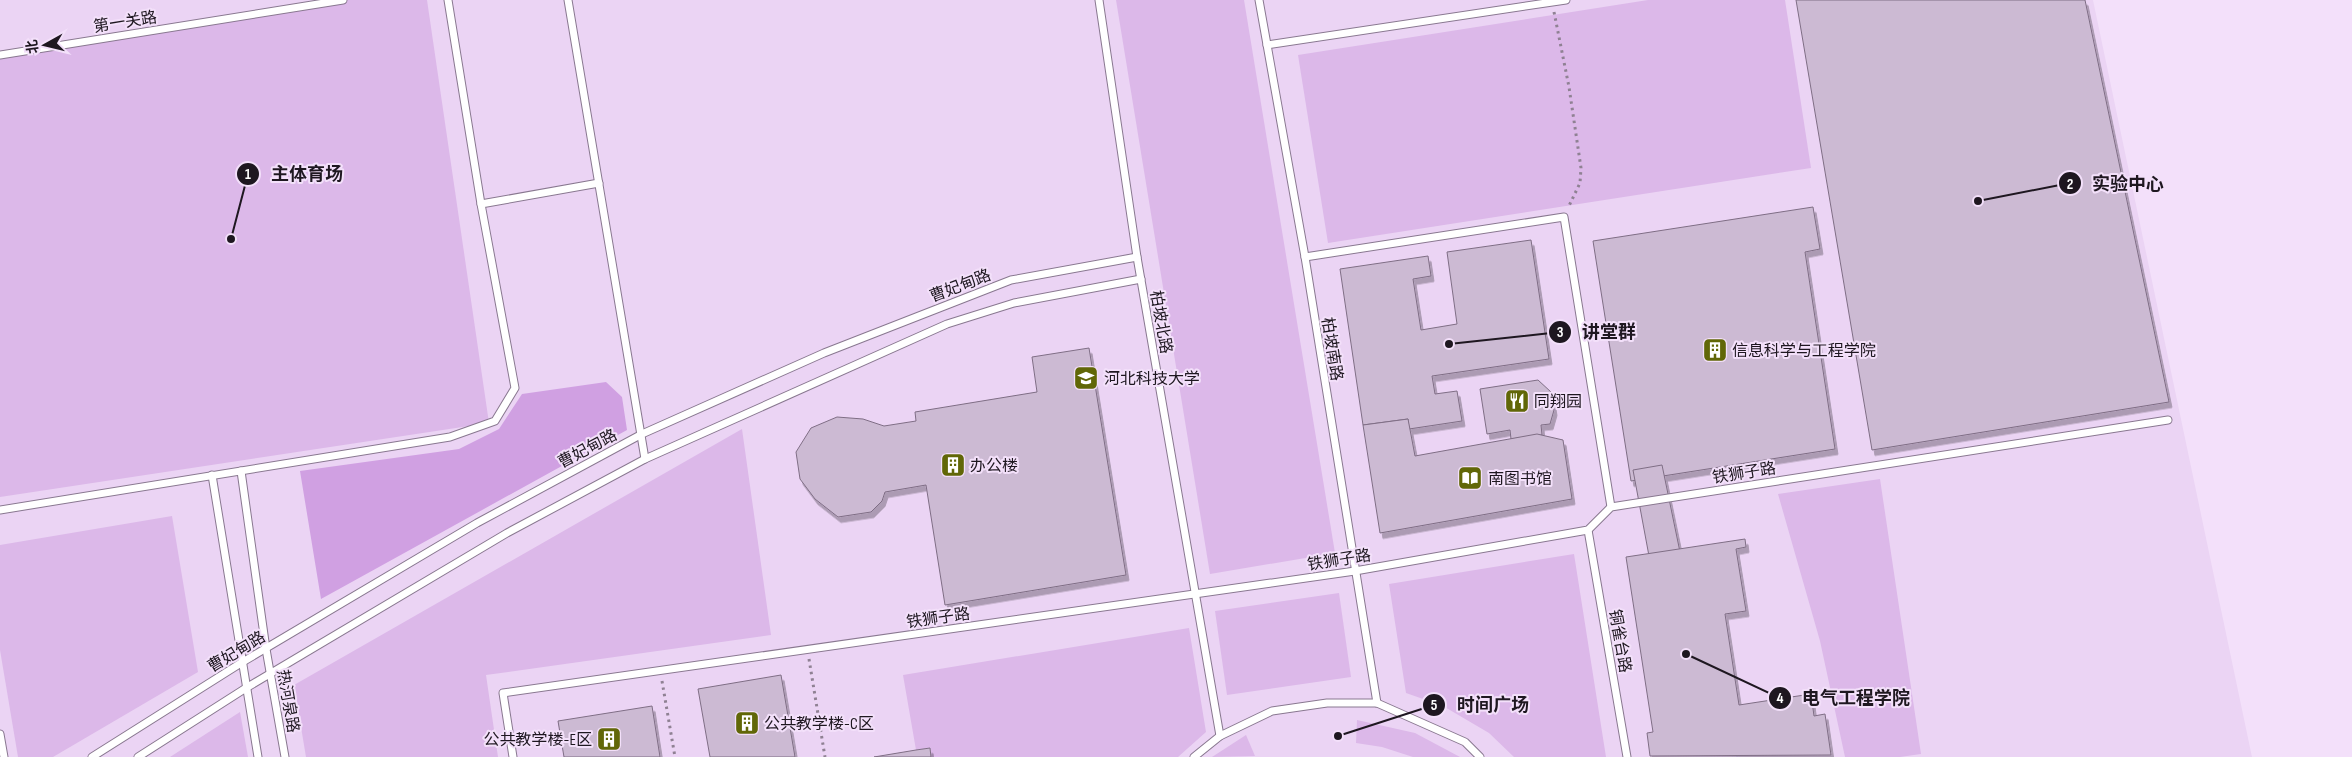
<svg xmlns="http://www.w3.org/2000/svg" width="2352" height="757" font-family="'Sofia Sans Condensed','Noto Sans SC',sans-serif">
<style>
.built{fill:#ebd4f4}
.green{fill:#dcb8e9}
.forest{fill:#d0a0e2}
.building{fill:#ccbad3;stroke:#7f6e85;filter:url(#shadow)}
.lines{fill:none;stroke-linecap:round;stroke-linejoin:round}
.service-casing{stroke:#897890;stroke-width:9}
.path{stroke:#8f8193;stroke-width:3;stroke-dasharray:2.5 4;stroke-linecap:butt}
.service{stroke:#fff;stroke-width:7}
.labels{text-anchor:middle;stroke-width:4;stroke-linejoin:round;paint-order:stroke}
.street-label{font-size:16px;fill:#1e1720;stroke:#f3e0fa}
.poi-label{font-size:16px;fill:#1e1720;stroke:#f3e0fa;text-anchor:start}
.leader{fill:none;stroke:#1e1720;stroke-width:2}
.callout-dot{fill:#1e1720;stroke:#f3e0fa;stroke-width:2}
.mark-label{font-size:15px;text-anchor:middle;font-weight:bold;fill:#fff}
.callout-label{font-size:18px;text-anchor:middle;font-weight:bold;fill:#1e1720;stroke:#f3e0fa;stroke-width:4;stroke-linejoin:round;paint-order:stroke}
</style>
<defs>
<filter id="shadow"><feDropShadow dx="3" dy="5.5" stdDeviation="0" flood-color="#0004"/></filter>
</defs>
<rect width="100%" height="100%" fill="#f3e0fa"/>
<polygon class="built" points="0,0 2093,0 2252,757 0,757"/>
<g class="green">
<polygon points="344,0 427,0 489,423 0,497 0,55"/>
<polygon points="1116,0 1244,0 1335,553 1210,574"/>
<polygon points="1648,0 1785,0 1811,168 1328,243 1298,55"/>
<polygon points="742,429 771,635 486,675 498,757 306,757 294,685"/>
<polygon points="1880,479 1921,754 1900,757 1845,757 1820,641 1778,494"/>
<polygon points="172,516 198,672 53,757 18,757 0,650 0,545"/>
<polygon points="1574,554 1606,757 1514,757 1489,733 1443,706 1406,693 1389,584"/>
<polygon points="1339,593 1351,677 1227,695 1215,611"/>
<polygon points="1189,628 1206,732 1178,757 931,757 930,748 916,750 903,675"/>
<polygon points="240,712 248,757 170,757"/>
<polygon points="1357,720 1415,733 1460,757 1413,757 1382,747 1356,743"/>
<polygon points="1246,735 1255,756 1212,757"/>
</g>
<polygon class="forest" points="606,382 622,397 627,430 321,599 300,471 459,449 499,429 522,394"/>
<g class="building">
<polygon points="1796,0 2085,0 2169,402 1872,450"/>
<polygon points="1813,207 1820,249 1805,252 1835,449 1631,481 1593,241"/>
<polygon points="1531,240 1549,359 1432,376 1435,394 1457,391 1462,421 1409,429 1408,419 1363,425 1340,269 1428,256 1431,276 1413,279 1421,330 1457,324 1447,252"/>
<polygon points="1089,348 1126,575 945,605 926,485 885,492 882,501 871,512 838,517 815,499 800,479 796,452 811,428 837,417 863,419 884,426 916,421 915,412 1037,392 1032,357"/>
<polygon points="1538,380 1551,392 1554,410 1550,424 1541,425 1542,435 1511,439 1510,430 1487,434 1480,389"/>
<polygon points="1408,419 1415,456 1537,434 1563,440 1572,499 1380,533 1363,425"/>
<polygon points="1662,465 1680,552 1649,556 1633,470"/>
<polygon points="1745,539 1746,547 1736,549 1746,611 1725,614 1739,705 1811,694 1814,716 1825,714 1831,755 1650,756 1647,733 1653,732 1626,557"/>
<polygon points="781,675 795,757 710,757 698,689"/>
<polygon points="652,706 660,757 564,757 558,721"/>
<polygon points="930,748 931,757 874,757 916,750"/>
</g>
<g class="lines">
<defs>
<g id="service">
<polyline points="568,0 645,459"/>
<polyline points="1099,0 1137,257 1220,736"/>
<polyline points="1259,0 1305,257 1377,703"/>
<polyline points="1267,45 1566,0"/>
<polyline points="0,55 343,0"/>
<polyline points="481,204 599,183"/>
<polyline points="1305,257 1564,217 1611,507"/>
<polyline points="241,471 266,649 285,757"/>
<polyline points="212,475 258,757"/>
<polyline points="0,510 450,437 495,421 515,388 481,204 448,0"/>
<polyline points="1588,530 1627,757"/>
<polyline points="0,734 4,757"/>
<polyline points="92,757 241,663 477,523 642,434 824,353 1011,280 1137,257"/>
<polyline points="138,757 246,688 507,533 645,459 947,324 1014,303 1141,279"/>
<polyline points="513,757 503,693 1355,571 1588,530 1611,507 2168,420"/>
<polyline points="1194,757 1220,736 1272,711 1327,703 1377,703 1465,742 1480,757"/>
</g>
</defs>
<use href="#service" class="service-casing"/>
<g class="path">
<polyline points="1554,12 1569,87 1581,168 1580,183 1568,208"/>
<polyline points="809,659 825,757"/>
<polyline points="662,681 675,757"/>
</g>
<use href="#service" class="service"/>
</g>
<defs>
<symbol id="building-square" viewBox="-11 -11 22 22"><rect x="-9" y="-9" width="18" height="18" rx="4" fill="#616707" stroke="#f3e0fa"/><path d="M-4-6H4V6H1V3H-1V6H-4ZM-2.5-4.3h1.7v1.8h-1.7ZM.8-4.3h1.7v1.8H.8ZM-2.5-1h1.7V.8h-1.7ZM.8-1h1.7V.8H.8Z" fill="#fff"/></symbol>
<symbol id="university-square" viewBox="-11 -11 22 22"><rect x="-9" y="-9" width="18" height="18" rx="4" fill="#616707" stroke="#f3e0fa"/><path d="M0-5L7-2L0 1L-7-2ZM-4 1L0 2.5L4 1V4Q0 6-4 4Z" fill="#fff"/></symbol>
<symbol id="restaurant-square" viewBox="-11 -11 22 22"><rect x="-9" y="-9" width="18" height="18" rx="4" fill="#616707" stroke="#f3e0fa"/><path d="M-5-6h1v4h1v-4h1v4h1v-4h1v5L-1.5 .5V6h-2V.5L-5-1ZM5-6V6H3V1.5H1.5Q1.5-4 5-6Z" fill="#fff"/></symbol>
<symbol id="library-square" viewBox="-11 -11 22 22"><rect x="-9" y="-9" width="18" height="18" rx="4" fill="#616707" stroke="#f3e0fa"/><path d="M-6-4Q-3-5.5-.7-3.5V5Q-3 3-6 4ZM6-4Q3-5.5 .7-3.5V5Q3 3 6 4Z" fill="#fff"/></symbol>
</defs>
<g fill-rule="evenodd">
<use href="#building-square" x="1701" y="336" width="28" height="28"/>
<use href="#university-square" x="1072" y="364" width="28" height="28"/>
<use href="#restaurant-square" x="1503" y="387" width="28" height="28"/>
<use href="#building-square" x="939" y="451" width="28" height="28"/>
<use href="#library-square" x="1456" y="464" width="28" height="28"/>
<use href="#building-square" x="733" y="709" width="28" height="28"/>
<use href="#building-square" x="595" y="725" width="28" height="28"/>
</g>
<g class="labels">
<g class="street-label">
<text transform="translate(125 21) rotate(-9)" y="6">第一关路</text>
<text transform="translate(960 285) rotate(-21)" y="6">曹妃甸路</text>
<text transform="translate(1162 322) rotate(80)" y="6">柏坡北路</text>
<text transform="translate(1333 349) rotate(81)" y="6">柏坡南路</text>
<text transform="translate(587 448) rotate(-28)" y="6">曹妃甸路</text>
<text transform="translate(1744 472) rotate(-9)" y="6">铁狮子路</text>
<text transform="translate(1339 559) rotate(-9)" y="6">铁狮子路</text>
<text transform="translate(938 617) rotate(-8)" y="6">铁狮子路</text>
<text transform="translate(1621 641) rotate(80)" y="6">铜雀台路</text>
<text transform="translate(236 651) rotate(-31)" y="6">曹妃甸路</text>
<text transform="translate(289 701) rotate(80)" y="6">热河泉路</text>
</g>
<g class="poi-label">
<text x="1732" y="356">信息科学与工程学院</text>
<text x="1104" y="384">河北科技大学</text>
<text x="1534" y="407">同翔园</text>
<text x="970" y="471">办公楼</text>
<text x="1488" y="484">南图书馆</text>
<text x="764" y="729">公共教学楼-C区</text>
<text x="592" y="745" text-anchor="end">公共教学楼-E区</text>
</g>
</g>
<path class="leader" d="M231 239L248 174M1978 201L2070 183M1449 344L1560 332M1686 654L1780 698M1338 736L1434 705"/>
<g class="callout-dot">
<circle cx="231" cy="239" r="5"/>
<circle cx="1978" cy="201" r="5"/>
<circle cx="1449" cy="344" r="5"/>
<circle cx="1686" cy="654" r="5"/>
<circle cx="1338" cy="736" r="5"/>
<circle cx="248" cy="174" r="12"/>
<circle cx="2070" cy="183" r="12"/>
<circle cx="1560" cy="332" r="12"/>
<circle cx="1780" cy="698" r="12"/>
<circle cx="1434" cy="705" r="12"/>
</g>
<g class="mark-label">
<text x="248" y="179">1</text>
<text x="2070" y="189">2</text>
<text x="1560" y="337">3</text>
<text x="1780" y="703">4</text>
<text x="1434" y="710">5</text>
</g>
<g class="callout-label">
<text x="307" y="180">主体育场</text>
<text x="2128" y="190">实验中心</text>
<text x="1609" y="338">讲堂群</text>
<text x="1856" y="704">电气工程学院</text>
<text x="1493" y="711">时间广场</text>
</g>
<g transform="translate(45 45) rotate(262)" stroke="#f3e0fa" stroke-width="4" paint-order="stroke">
<path d="M0-4L9 19L0 12L-9 19Z" fill="#1e1720"/>
<text y="-8" font-size="14" font-weight="bold" text-anchor="middle" fill="#1e1720">北</text>
</g>
</svg>
